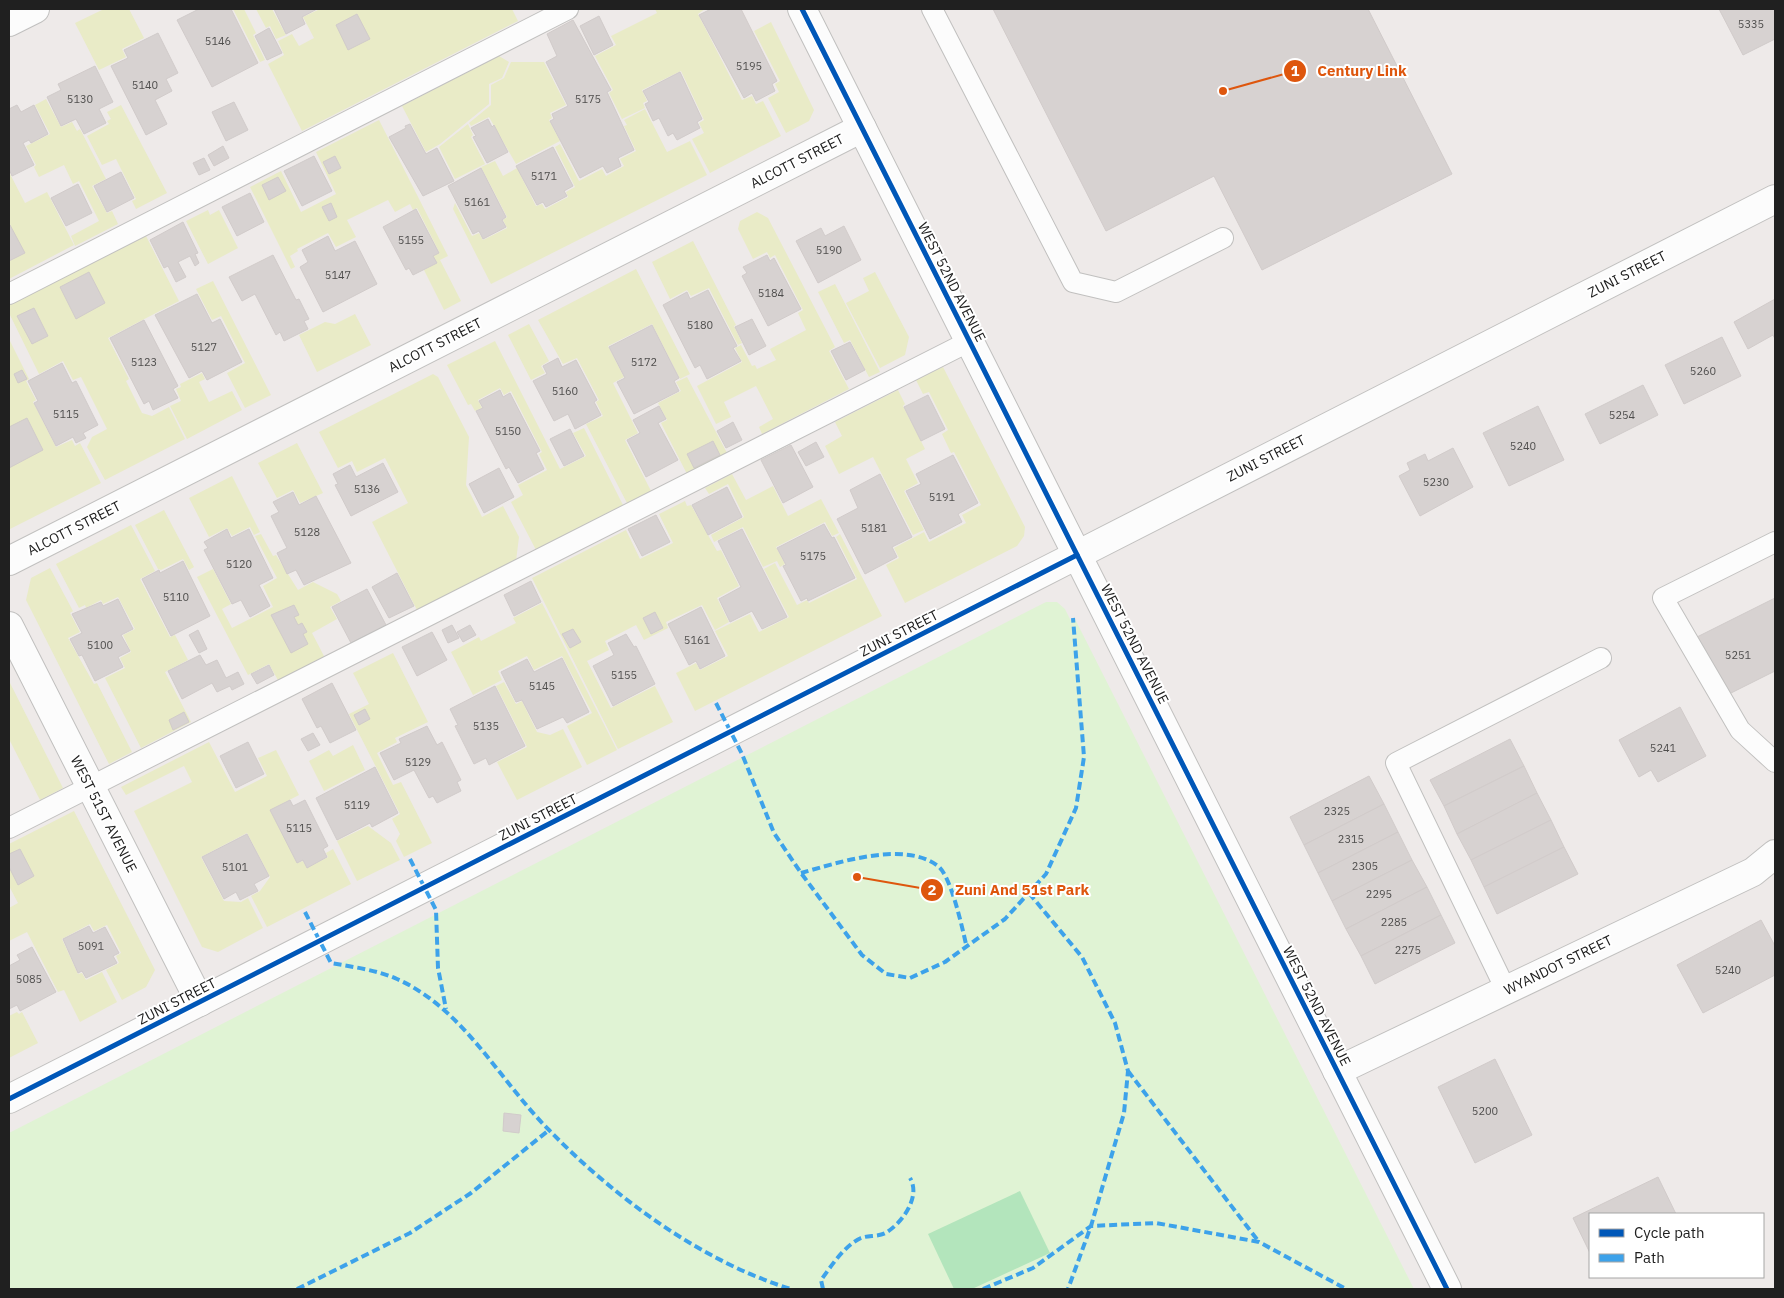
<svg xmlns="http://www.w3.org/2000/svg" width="1784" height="1298" font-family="'IBM Plex Sans',sans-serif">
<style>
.grass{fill:#e9ebc7}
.park{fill:#e0f3d4}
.pitch{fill:#b3e5bc}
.building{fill:#d7d2d1;stroke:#d1cbca}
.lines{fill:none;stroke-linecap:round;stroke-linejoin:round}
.service-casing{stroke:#c1c0bf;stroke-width:22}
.minor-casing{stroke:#c1c0bf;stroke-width:30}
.tertiary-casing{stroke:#c1c0bf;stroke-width:30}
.service{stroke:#fcfcfc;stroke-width:20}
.minor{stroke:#fcfcfc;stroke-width:28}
.tertiary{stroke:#fcfcfc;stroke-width:28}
.quiet{stroke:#3da2ea;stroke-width:4;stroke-dasharray:8 4;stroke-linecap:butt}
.cycleway-casing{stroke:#fff;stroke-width:8}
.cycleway{stroke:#0057b8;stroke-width:5}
.labels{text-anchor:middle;stroke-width:4;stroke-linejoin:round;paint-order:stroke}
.number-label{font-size:11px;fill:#4f4e4d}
.street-label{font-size:14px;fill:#202020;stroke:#fff}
.leader{fill:none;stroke:#de560d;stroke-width:2}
.callout-dot{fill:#de560d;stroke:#fff;stroke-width:2}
.mark-label{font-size:15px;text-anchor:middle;font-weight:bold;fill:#fff}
.callout-label{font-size:15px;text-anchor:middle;font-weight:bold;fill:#de560d;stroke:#fff;stroke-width:4;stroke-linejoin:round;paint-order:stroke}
</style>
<rect width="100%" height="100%" fill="#eeeae9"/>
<g class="grass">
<polygon points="104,9 129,9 144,38 122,49 126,57 99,70 75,23"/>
<polygon points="233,9 244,9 256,33 253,35 265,60 260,62"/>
<polygon points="256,9 272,9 286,35 276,39 270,26 266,28"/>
<polygon points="320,9 512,9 518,21 302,131 268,64 284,55 278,41 292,34 299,46 314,38 303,17"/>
<polygon points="655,9 705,9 698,14 742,100 752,96 756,104 763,101 781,136 710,173 692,139 704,133 699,123 704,120 681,71 642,90 647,101 643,103 645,108 622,119 609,93 613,90 595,56 616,45 611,36 657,13"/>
<polygon points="771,22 814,110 809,121 786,133 768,98 779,92 775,84 780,81 754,31"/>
<polygon points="499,56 509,62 502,78 489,84 489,104 440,144 426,152 402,106"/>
<polygon points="511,62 544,62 566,105 550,113 552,118 549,120 560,141 516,164 489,117 471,126 469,123 491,105 491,85 504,78"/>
<polygon points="46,99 61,127 72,122 77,131 80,129 106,179 92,186 107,213 112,211 118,224 75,246 71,236 99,221 79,181 73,184 64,165 39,177 34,167 36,165 26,146 50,134 35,105"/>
<polygon points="121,105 167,193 136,209 132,201 136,199 116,159 102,165 87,136 109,124 107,121 111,119 107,112"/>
<polygon points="645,109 667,152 690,141 707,175 491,284 453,209 455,203 472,236 479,233 483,240 507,228 503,220 507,217 481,167 495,161 503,176 517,168 536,206 542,204 545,209 568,197 566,192 575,187 555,147 560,144 579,181 602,169 606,176 624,166 620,159 636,151 624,126 627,125 624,120"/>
<polygon points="379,120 448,256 440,260 461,301 444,310 424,270 437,263 433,256 439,252 417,208 413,210 410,204 395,212 388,200 347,220 356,237 336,247 328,233 297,249 298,251 290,256 295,267 291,269 250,187 281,171 301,212 336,194 316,152"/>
<polygon points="468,124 473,135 471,137 485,164 455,179 439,147"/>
<polygon points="9,172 25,203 47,192 74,245 9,279"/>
<polygon points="208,210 210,215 219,210 238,248 208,264 186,221"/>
<polygon points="757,212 768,218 835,347 829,351 849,389 762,434 759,427 773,419 756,386 724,402 731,417 716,424 697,386 742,362 735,348 741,345 752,366 755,365 757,369 776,360 770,349 806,330 798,313 803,310 775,255 770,258 767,252 753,259 738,229 740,221"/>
<polygon points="146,236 179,301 108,338 129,379 126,381 142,413 152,416 169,407 185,439 105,480 87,447 92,437 107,429 81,377 73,380 63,361 39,374 9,313 9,305"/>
<polygon points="693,241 736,325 734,326 742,343 738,345 709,288 691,296 687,290 670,299 652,262"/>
<polygon points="636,269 690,374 680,379 652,324 608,346 624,377 613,383 638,433 625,440 651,491 627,503 586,424 603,416 596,402 599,400 577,358 563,364 538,320"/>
<polygon points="875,272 909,337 905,355 880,368 846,303 869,291 863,278"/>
<polygon points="213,281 271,395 245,408 227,373 245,363 221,316 212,320 196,289"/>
<polygon points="835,284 880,372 869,377 850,340 844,343 818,292"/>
<polygon points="355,314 371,345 317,372 299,335 325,322 335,324"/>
<polygon points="529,324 549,361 541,366 545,373 531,380 508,335"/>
<polygon points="9,339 29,379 26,381 36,400 33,402 56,447 72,440 75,446 80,443 101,483 10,529"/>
<polygon points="495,341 560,469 586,456 573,433 584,428 623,505 536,550 511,502 523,495 518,485 547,470 539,454 542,452 511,391 504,395 500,388 478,400 482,408 475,411 471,404 468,405 447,365"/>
<polygon points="943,367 1025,527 1024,536 1017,546 905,603 886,565 899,558 894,548 924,532 929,542 966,523 962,515 981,505 954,452 951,453 942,434 948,430 929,392 923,394 916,380"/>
<polygon points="202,373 205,379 199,382 209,402 232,391 242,410 187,439 170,406 181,401 176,389 181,387 180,384"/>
<polygon points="433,374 438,377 469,437 466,485 482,517 503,506 519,537 516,561 418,612 372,522 408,503 385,458 357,472 352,461 338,468 319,432"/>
<polygon points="687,377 727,453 687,474 661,423 667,420 658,403 681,391 676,382"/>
<polygon points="898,390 905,404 903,406 925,449 906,459 918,483 904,491 924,530 913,535 873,457 839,474 825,446 842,436 835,422"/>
<polygon points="297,443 323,493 300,503 293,490 277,498 258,463"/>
<polygon points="732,474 746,500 773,486 788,516 821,499 839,533 832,536 825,522 776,547 785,564 780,567 777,561 763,567 743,527 714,542 711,535 744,517 728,484 709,494 705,488"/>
<polygon points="232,476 260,532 254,535 250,527 232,536 227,528 209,537 189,498"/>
<polygon points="685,501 687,506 691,505 717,551 721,550 739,586 717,598 729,622 715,630 702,605 666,622 668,628 644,640 636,625 605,641 609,650 587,661 611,708 655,686 673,722 618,749 532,578 626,530 640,559 673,543 659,514"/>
<polygon points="164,510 194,567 189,570 183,559 161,570 158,569 135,525"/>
<polygon points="131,525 155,571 140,579 170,637 175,635 188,660 165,672 191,722 141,748 105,678 125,668 120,658 131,652 123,635 135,629 118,597 103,604 101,600 86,608 85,605 79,608 56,564"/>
<polygon points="261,534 273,556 276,555 298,590 313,582 337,594 341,601 330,607 337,619 312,633 325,658 279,682 269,664 248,675 197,577 213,569 231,604 222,609 232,628 273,607 263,586 277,578 255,536"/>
<polygon points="840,534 882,616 695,711 676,673 696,663 700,670 728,656 715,631 750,614 759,632 789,617 764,569 775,563 797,605 807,600 809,603 857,579 836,537"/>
<polygon points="50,568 73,611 70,613 80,632 68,638 94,684 97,683 132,752 109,764 26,600 31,578"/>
<polygon points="542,603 617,750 587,765 567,726 592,713 562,656 534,670 527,656 498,671 502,680 473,695 451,652 479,637 481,641 516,623 513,618"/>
<polygon points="393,653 428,722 395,738 397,742 377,753 393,785 401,782 432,843 404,857 396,841 400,834 392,819 400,814 349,714 369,704 353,673"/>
<polygon points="9,681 63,788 40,800 9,739"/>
<polygon points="504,682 516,704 522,701 537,732 550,735 563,729 582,767 517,800 497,762 527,747 496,686"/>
<polygon points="209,742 235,792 267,776 258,758 276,750 299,795 270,810 297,863 303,861 307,868 328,857 326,853 333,849 351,884 267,927 251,896 260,891 270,877 247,833 201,857 224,901 241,902 248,898 263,928 218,952 202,947 134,811 192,782 184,766 126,795 121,787"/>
<polygon points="353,745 365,770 324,791 309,761 329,750 333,756"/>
<polygon points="74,811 155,970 146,987 122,1000 106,970 119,963 116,956 121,953 107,925 94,931 90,924 62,939 78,974 82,973 86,980 102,972 117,1002 80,1022 64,990 58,992 27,932 9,941 9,908 18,903 9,886 9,844"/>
<polygon points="368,826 391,843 400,860 357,881 337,841"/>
<polygon points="17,1012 19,1014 22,1012 38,1043 9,1058 9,1016"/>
</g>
<polygon class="park" points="1046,602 1057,602 1065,609 1071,621 1075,619 1414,1289 9,1289 9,1133"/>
<polygon class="pitch" points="1020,1191 1050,1253 972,1289 954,1289 928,1234"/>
<g class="building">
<polygon points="199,9 231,9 258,63 212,87 177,20"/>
<polygon points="274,9 317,9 302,17 305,24 286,34"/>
<polygon points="711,9 741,9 777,81 772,84 775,91 756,101 752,93 744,98 699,15"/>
<polygon points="993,9 1368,9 1452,174 1262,270 1214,176 1106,231"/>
<polygon points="1719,9 1775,9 1775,39 1743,55"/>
<polygon points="357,14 370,39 348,50 336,25"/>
<polygon points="599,16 613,45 594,55 580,26"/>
<polygon points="573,20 611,90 607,92 634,150 618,158 621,166 607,173 603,166 580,178 550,121 554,119 552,114 568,106 546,62 557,56 547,34"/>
<polygon points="269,28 282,53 267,60 255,36"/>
<polygon points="158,33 178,73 166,79 172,91 155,100 167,124 146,135 111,66 128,58 124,50"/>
<polygon points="95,66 113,102 99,109 106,123 84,134 76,119 61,126 47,97 61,90 58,84"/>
<polygon points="680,72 702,119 697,122 700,128 677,140 673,133 668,136 659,118 653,121 645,104 649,102 643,91"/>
<polygon points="234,102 248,130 226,141 212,112"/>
<polygon points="17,105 21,112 34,105 48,134 31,143 29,140 23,143 34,165 12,176 9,169 9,109"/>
<polygon points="488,119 492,127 494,125 508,152 487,163 473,137 476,136 471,128"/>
<polygon points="410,124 426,154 437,148 454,181 423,196 389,137 406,128 405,126"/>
<polygon points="223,146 229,158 214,166 208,155"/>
<polygon points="553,147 573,186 564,191 567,196 546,207 543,202 537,205 516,166"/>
<polygon points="314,156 332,191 302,206 284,171"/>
<polygon points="335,156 341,168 329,174 323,162"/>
<polygon points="204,158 210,170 199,175 193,163"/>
<polygon points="481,168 506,217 502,220 506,227 483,239 479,231 473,234 448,186"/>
<polygon points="121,172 134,198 107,212 94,186"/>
<polygon points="278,177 286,191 269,200 262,185"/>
<polygon points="78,184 92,213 66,226 51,198"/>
<polygon points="250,193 264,222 237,236 222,207"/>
<polygon points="331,203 337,217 329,221 322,207"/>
<polygon points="416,209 439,253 433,256 437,263 413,275 409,268 406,270 383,227"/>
<polygon points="183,222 198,253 195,254 199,263 195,266 190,256 178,262 186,277 176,282 168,266 164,268 150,240"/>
<polygon points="10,225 25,253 9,261 9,226"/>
<polygon points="844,226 861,260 818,283 796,241 821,228 825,236"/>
<polygon points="328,236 335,251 355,241 377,284 323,312 300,267 308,262 302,250"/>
<polygon points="273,255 296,300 299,299 309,319 304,321 308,329 284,341 280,332 276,335 255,294 242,301 229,277"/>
<polygon points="767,255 770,261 774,258 801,309 768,326 742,276 747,273 743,267"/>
<polygon points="89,272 105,303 76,319 60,287"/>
<polygon points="708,290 737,346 733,348 741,361 707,379 700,365 695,368 663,305 687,292 690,299"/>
<polygon points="197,294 212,323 220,319 242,362 207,380 202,371 189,378 155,315"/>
<polygon points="1775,299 1775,339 1773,335 1748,349 1734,322"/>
<polygon points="34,308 48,336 32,344 17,316"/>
<polygon points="752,319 766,346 749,355 735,327"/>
<polygon points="144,320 178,386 173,389 178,398 153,410 149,401 144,404 110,338"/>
<polygon points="652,325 679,378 674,381 679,391 634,414 617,382 625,378 609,347"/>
<polygon points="1722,337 1741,376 1684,404 1665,365"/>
<polygon points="850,342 865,370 846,380 831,351"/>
<polygon points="558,358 562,367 576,360 597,400 594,402 601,415 575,429 568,414 554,421 533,381 547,374 543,366"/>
<polygon points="62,363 72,383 76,381 98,425 83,433 86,438 76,443 73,437 56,446 34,403 38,401 28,381"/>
<polygon points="22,370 27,379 18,383 14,374"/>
<polygon points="1643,385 1658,415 1600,444 1585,414"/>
<polygon points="500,390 503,397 510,393 540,451 536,453 544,469 518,483 509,467 506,469 476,411 483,408 479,401"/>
<polygon points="928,395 945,429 921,441 904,407"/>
<polygon points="659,406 666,419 658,423 678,460 646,477 627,440 640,433 633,420"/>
<polygon points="1538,406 1564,460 1509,486 1483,433"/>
<polygon points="27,418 43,450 9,468 9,427"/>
<polygon points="733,422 742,440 726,448 717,431"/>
<polygon points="570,429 584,456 564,466 550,439"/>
<polygon points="713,441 720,455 694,468 687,454"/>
<polygon points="816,442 824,457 806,466 798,452"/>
<polygon points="791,445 813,487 783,503 761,460"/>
<polygon points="1453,448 1473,487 1420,516 1399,476 1410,470 1407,463 1425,454 1428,461"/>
<polygon points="953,455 978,503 958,514 962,522 930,539 906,491 921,484 916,474"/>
<polygon points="383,463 398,492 351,516 335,485 338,484 333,474 350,465 356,477"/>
<polygon points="499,468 514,497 484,513 469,484"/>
<polygon points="880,474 912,537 892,547 897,557 865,574 837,519 858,508 850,490"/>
<polygon points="727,487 742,517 708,535 692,505"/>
<polygon points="293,492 299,505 316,496 351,563 304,585 296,570 287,574 277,553 287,548 271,516 279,512 273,502"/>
<polygon points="656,515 670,542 642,556 628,529"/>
<polygon points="824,524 832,538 834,537 855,578 808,601 807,598 801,601 783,566 786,565 777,548"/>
<polygon points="227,529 231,538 249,529 273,578 259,585 270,606 250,617 241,600 232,604 204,550 208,548 204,542"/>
<polygon points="742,529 787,617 762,629 752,611 730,622 719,599 741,587 718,541"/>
<polygon points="183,561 210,616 171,636 142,579 159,570 160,573"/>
<polygon points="397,573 414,606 389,618 372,587"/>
<polygon points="531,581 541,602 514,616 504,595"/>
<polygon points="367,589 386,625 351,643 332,607"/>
<polygon points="1775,598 1775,671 1721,698 1693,639"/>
<polygon points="118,599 133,629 121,635 130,651 118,657 123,667 95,681 82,655 79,656 70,639 82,633 72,614 101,602 103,606"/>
<polygon points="294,605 299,615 294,617 298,625 302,623 307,632 303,634 308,644 291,653 271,615"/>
<polygon points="701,607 725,656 700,669 696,661 689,665 668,624"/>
<polygon points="655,612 663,628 651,634 643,618"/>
<polygon points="452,625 459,638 448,643 442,630"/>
<polygon points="470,625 476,635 463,642 457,632"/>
<polygon points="573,629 581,642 570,648 562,634"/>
<polygon points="198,630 207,649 199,653 189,635"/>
<polygon points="432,632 447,660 417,676 402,647"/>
<polygon points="626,634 634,647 636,646 655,684 613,706 593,666 614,655 608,643"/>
<polygon points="200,655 206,665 217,660 226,678 238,672 244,684 232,690 230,686 217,692 212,683 182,699 168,671"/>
<polygon points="562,658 589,712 567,723 563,717 537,729 522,700 516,702 501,672 527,659 534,672"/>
<polygon points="269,665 274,675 257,684 251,674"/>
<polygon points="332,683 356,730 330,743 321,726 317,728 302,699"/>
<polygon points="495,686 525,746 489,765 486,758 474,764 455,726 458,725 450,709"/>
<polygon points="1680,707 1706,756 1658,782 1651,770 1639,777 1619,740"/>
<polygon points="365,709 370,719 359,725 354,715"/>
<polygon points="184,712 189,722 173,730 169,720"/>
<polygon points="427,726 437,745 442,742 461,780 457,782 461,791 437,803 433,796 429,798 414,770 394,780 380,753 401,743 399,739"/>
<polygon points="313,733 320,745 308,751 301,739"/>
<polygon points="1510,739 1524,766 1444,806 1430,780"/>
<polygon points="248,742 264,774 236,788 220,756"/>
<polygon points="1524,766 1537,793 1457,834 1444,806"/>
<polygon points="375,767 398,813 372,827 370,823 337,840 316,798"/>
<polygon points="1369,776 1384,804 1304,845 1290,817"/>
<polygon points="1537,793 1551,820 1471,860 1457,834"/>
<polygon points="290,800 293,806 305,800 328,846 323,849 327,857 307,868 303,860 297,863 270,810"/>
<polygon points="1384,804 1398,832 1318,873 1304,845"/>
<polygon points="1551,820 1564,847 1484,887 1471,860"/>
<polygon points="1398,832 1412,860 1332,901 1318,873"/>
<polygon points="247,834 269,876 254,884 258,891 240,900 236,892 224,899 202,857"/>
<polygon points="1564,847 1578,874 1497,914 1484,887"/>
<polygon points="20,849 34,876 18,885 9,867 9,854"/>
<polygon points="1412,860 1427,887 1346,929 1332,901"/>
<polygon points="1427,887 1441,915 1361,956 1346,929"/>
<polygon points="1441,915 1455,943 1375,984 1361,956"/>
<polygon points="1761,920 1775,946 1775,975 1703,1013 1677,965"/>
<polygon points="89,926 93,933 105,927 119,953 113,956 117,963 86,978 82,971 78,973 63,939"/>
<polygon points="32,947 56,992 20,1011 17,1005 9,1009 9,966 20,960 17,955"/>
<polygon points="1495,1059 1532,1135 1475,1163 1438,1087"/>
<polygon points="504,1113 521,1115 519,1133 503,1131"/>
<polygon points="1658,1177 1676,1214 1590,1214 1590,1253 1573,1218"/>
</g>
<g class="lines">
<defs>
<g id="service">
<polyline points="932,9 1073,282 1116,292 1223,238"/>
<polyline points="9,294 568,9"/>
<polyline points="1775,542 1663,598 1740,730 1775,762"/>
<polyline points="9,828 970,341"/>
<polyline points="1506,990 1396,763 1601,658"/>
</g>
<g id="minor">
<polyline points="9,22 35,9"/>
<polyline points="1077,555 1775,199"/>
<polyline points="9,561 862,128"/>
<polyline points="9,626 200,1002"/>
<polyline points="1337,1071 1753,872 1775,854"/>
</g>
<g id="tertiary">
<polyline points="802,9 1447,1289"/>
<polyline points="9,1099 1077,555"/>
</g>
</defs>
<use href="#service" class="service-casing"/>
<use href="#minor" class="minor-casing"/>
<use href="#tertiary" class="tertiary-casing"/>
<use href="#service" class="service"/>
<use href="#minor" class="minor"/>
<use href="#tertiary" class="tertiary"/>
<g class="quiet">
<polyline points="716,703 742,754 774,833 801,873 862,955 886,974 910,978 945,962 1005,919 1046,874 1076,808 1084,757 1073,618"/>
<polyline points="410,859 436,910 438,968 446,1009"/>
<path d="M801,873C837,863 904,840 938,866C951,876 962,927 966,944"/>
<polyline points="1029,893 1082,957 1115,1023 1128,1071 1124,1113 1091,1226 1068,1289"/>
<path d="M305,912L331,963C353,967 377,970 397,979C464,1009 499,1080 549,1130C614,1197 702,1262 791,1289"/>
<polyline points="1128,1071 1259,1242"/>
<polyline points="297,1289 410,1233 471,1193 549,1130"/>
<path d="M823,1289L821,1280C832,1265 844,1246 861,1238C869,1235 880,1237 887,1232C903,1222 921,1196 910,1178"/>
<polyline points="983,1289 1033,1268 1091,1226 1156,1223 1259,1242 1346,1289"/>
</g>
<defs>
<g id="cycleway">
<polyline points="802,9 1447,1289"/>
<polyline points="9,1099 1077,555"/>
</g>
</defs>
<use href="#cycleway" class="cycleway-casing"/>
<use href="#cycleway" class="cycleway"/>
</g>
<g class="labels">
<g class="number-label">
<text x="1751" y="28">5335</text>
<text x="218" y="45">5146</text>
<text x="749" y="70">5195</text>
<text x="145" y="89">5140</text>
<text x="80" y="103">5130</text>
<text x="588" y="103">5175</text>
<text x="544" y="180">5171</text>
<text x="477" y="206">5161</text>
<text x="411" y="244">5155</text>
<text x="829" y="254">5190</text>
<text x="338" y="279">5147</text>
<text x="771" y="297">5184</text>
<text x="700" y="329">5180</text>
<text x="204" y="351">5127</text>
<text x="144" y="366">5123</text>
<text x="644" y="366">5172</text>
<text x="1703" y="375">5260</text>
<text x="565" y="395">5160</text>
<text x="66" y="418">5115</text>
<text x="1622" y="419">5254</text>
<text x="508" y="435">5150</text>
<text x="1523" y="450">5240</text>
<text x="1436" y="486">5230</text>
<text x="367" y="493">5136</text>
<text x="942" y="501">5191</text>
<text x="874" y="532">5181</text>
<text x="307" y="536">5128</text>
<text x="813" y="560">5175</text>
<text x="239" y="568">5120</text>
<text x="176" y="601">5110</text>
<text x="697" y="644">5161</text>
<text x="100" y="649">5100</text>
<text x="1738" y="659">5251</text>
<text x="624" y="679">5155</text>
<text x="542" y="690">5145</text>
<text x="486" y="730">5135</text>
<text x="1663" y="752">5241</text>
<text x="418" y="766">5129</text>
<text x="357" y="809">5119</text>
<text x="1337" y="815">2325</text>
<text x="299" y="832">5115</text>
<text x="1351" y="843">2315</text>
<text x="1365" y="870">2305</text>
<text x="235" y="871">5101</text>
<text x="1379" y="898">2295</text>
<text x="1394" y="926">2285</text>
<text x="91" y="950">5091</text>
<text x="1408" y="954">2275</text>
<text x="1728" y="974">5240</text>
<text x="29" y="983">5085</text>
<text x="1485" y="1115">5200</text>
</g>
<g class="street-label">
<text transform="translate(797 161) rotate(-27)" y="5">ALCOTT STREET</text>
<text transform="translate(1627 274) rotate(-27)" y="5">ZUNI STREET</text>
<text transform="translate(952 282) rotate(63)" y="5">WEST 52ND AVENUE</text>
<text transform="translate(435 345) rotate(-27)" y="5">ALCOTT STREET</text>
<text transform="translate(1266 458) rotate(-27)" y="5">ZUNI STREET</text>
<text transform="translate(74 528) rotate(-27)" y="5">ALCOTT STREET</text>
<text transform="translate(899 633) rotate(-27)" y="5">ZUNI STREET</text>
<text transform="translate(1135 644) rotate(63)" y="5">WEST 52ND AVENUE</text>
<text transform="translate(104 814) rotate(63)" y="5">WEST 51ST AVENUE</text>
<text transform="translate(538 817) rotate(-27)" y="5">ZUNI STREET</text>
<text transform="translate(1558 965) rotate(-26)" y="5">WYANDOT STREET</text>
<text transform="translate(177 1001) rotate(-27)" y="5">ZUNI STREET</text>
<text transform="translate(1317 1006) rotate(63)" y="5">WEST 52ND AVENUE</text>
</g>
</g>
<path class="leader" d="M1223 91L1295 71M857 877L932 890"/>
<g class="callout-dot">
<circle cx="1223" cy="91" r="5"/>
<circle cx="857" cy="877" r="5"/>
<circle cx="1295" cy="71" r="12"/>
<circle cx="932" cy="890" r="12"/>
</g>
<g class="mark-label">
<text x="1295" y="76">1</text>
<text x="932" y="895">2</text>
</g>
<g class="callout-label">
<text x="1362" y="76">Century Link</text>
<text x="1022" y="895">Zuni And 51st Park</text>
</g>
<rect width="1784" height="1298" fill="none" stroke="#202020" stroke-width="20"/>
<rect x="1589" y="1213" width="175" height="65" fill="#ffffff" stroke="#a6a6a6"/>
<rect x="1599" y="1229" width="25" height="8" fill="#0057b8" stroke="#a6a6a6"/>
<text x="1634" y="1238" font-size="15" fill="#202020">Cycle path</text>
<rect x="1599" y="1254" width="25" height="8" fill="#3da2ea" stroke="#a6a6a6"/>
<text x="1634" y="1263" font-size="15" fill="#202020">Path</text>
</svg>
